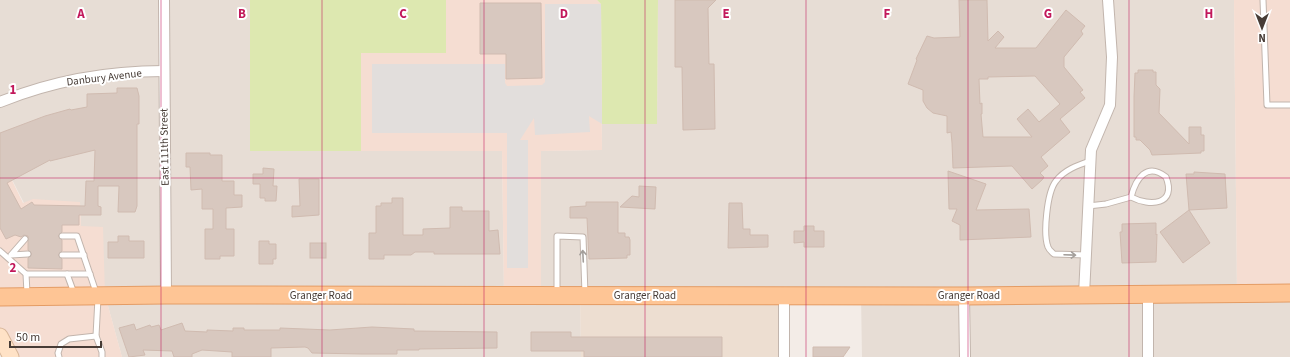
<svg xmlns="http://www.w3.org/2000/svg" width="1290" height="357" font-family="'Source Sans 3',sans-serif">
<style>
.residential{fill:#e7ddd5}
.commercial{fill:#f5ddd2}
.education{fill:#edded1}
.green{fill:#dde8b0}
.parking{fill:#e2dedc}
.building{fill:#d8c8bf;stroke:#d0bbb0;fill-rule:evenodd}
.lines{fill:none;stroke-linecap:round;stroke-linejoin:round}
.lane-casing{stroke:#c2b5ad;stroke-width:7}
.street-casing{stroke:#c2b5ad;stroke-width:12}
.secondary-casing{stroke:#d7b699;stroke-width:17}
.primary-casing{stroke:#e49c65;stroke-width:19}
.lane{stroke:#fff;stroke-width:5}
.street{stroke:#fff;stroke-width:10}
.secondary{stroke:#ffe2c6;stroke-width:15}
.primary{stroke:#fec595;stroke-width:17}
.oneway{stroke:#a39e9a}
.grid{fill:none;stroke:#c2185b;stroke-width:1;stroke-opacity:0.55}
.labels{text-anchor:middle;stroke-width:4;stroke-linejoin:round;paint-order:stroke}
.street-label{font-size:11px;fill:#473c36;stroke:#fff}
.grid-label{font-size:13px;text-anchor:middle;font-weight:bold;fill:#c2185b;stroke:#fff;stroke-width:4;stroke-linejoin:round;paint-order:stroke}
</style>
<rect width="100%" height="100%" fill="#f3ece7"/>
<polygon class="residential" points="0,0 250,0 251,151 502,151 504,295 541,295 540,151 602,150 602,124 657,124 658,0 1234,0 1237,293 1290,293 1290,357 862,357 861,295 580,295 581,357 122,357 105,295 81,226 80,203 24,203 0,156"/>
<g class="commercial">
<polygon points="446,0 597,0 601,4 602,150 541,151 541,295 504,295 502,151 361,151 361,53 446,53"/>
<polygon points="1234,0 1290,0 1290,293 1237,293"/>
<polygon points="0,156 23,203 33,199 80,202 81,226 103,227 105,295 122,357 11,357 0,336"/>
</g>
<polygon class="education" points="580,295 784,296 784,357 581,357"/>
<g class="green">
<polygon points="250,0 446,0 446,53 361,53 361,151 250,151"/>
<polygon points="597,0 658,0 657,124 602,124 601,4"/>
</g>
<polygon class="parking" points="545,4 601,4 602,124 589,116 590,132 535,135 534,118 520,140 528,140 528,268 507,268 507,133 372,133 372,64 505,64 505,83 507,86 542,85 545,82"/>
<g class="building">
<polygon points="675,0 716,0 708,8 709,64 714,64 715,129 683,130 682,67 675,67"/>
<path d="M959,0H987L988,41L998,31L1004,37L995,48H1036L1066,10L1085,26L1081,31L1083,34L1064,57V67L1083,90L1080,92L1085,98L1060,119L1070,132L1041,157L1048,166L1040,173L1044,177L1042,180L1032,189L1012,166L953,168L952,143L951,132L947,133V116L933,113L927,108L923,101V90L908,84L917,60L916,59L927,36L934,38L960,37ZM1035,76L1060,104L1039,122L1028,109L1017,119L1032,137H983L981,114H982V103L980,104L979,79H988V77Z"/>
<polygon points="480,3 541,3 542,78 506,79 506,54 480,54"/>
<polygon points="1138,70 1153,70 1153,72 1156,72 1156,85 1160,89 1159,113 1189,144 1189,127 1201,127 1201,135 1204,135 1204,151 1201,151 1201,153 1152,155 1150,150 1140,140 1136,140 1136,137 1134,137 1134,97 1135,73 1138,73"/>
<path d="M117,88H137L139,96V124H137V206L135,212H118L119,186H98V206L101,207V215H79V225H62V232L58,236L62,240V251L58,255L62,259V269L28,268V258L32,254L28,250V236L24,235L21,237L15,235L6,239L0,228V133L45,116L70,109L71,110L87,107V94L117,93ZM95,150L94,181H86L85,206L34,205L32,202L21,209L7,183L50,160V161Z"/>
<polygon points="186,153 210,153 210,155 222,155 222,181 234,181 234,195 242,195 242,207 226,208 226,229 234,229 234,256 220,256 220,259 205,259 205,229 213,229 213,209 202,209 202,189 191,190 190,167 186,167"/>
<polygon points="263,168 274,169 273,186 277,186 276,201 265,201 265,198 260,198 260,184 253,184 253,174 263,174"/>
<polygon points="948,171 986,184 976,210 1029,209 1031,237 960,240 960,225 952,221 957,209 949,209"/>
<polygon points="1194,172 1225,174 1227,208 1189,210 1210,243 1183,263 1160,232 1189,210 1186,174 1194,174"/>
<polygon points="299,179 319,179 319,215 292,217 292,206 300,206"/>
<polygon points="639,186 656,187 655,209 620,207 632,196 639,197"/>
<polygon points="392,198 403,198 403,235 423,235 423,229 450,228 450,207 462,207 462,211 489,211 489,231 498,230 500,254 434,254 434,252 415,252 411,255 384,255 384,259 369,259 369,233 376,233 376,206 381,206 381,203 392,203"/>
<polygon points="586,202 618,202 618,233 625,233 625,237 629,237 630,240 630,255 627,255 627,258 589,259 587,218 570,218 570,207 586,206"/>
<polygon points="729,203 742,203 743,229 750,229 750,235 768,235 768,247 728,248"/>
<polygon points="1156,223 1156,235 1157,234 1156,262 1122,263 1120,232 1122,232 1122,224"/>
<polygon points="804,226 814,226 814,231 824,231 824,247 804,247 804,242 794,243 794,231 804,231"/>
<polygon points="118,236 129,236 129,241 144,241 144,258 108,258 108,242 118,242"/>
<polygon points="259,241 269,241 269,244 276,244 276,259 273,259 273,264 259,264"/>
<rect x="310" y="243" width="16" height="15"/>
<polygon points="182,323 185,331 207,332 207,330 233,331 233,328 244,328 244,330 280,330 280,328 330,330 372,327 414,329 414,331 497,332 497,348 419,349 419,350 397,350 397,354 362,354 312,353 308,348 305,347 271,348 271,357 232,357 232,352 202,350 192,354 192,357 174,357 172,351 143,350 145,355 129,357 119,328 134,324 136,330 150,325 151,327 159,325 161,330"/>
<polygon points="531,332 571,332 571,337 722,337 722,357 584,357 584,351 531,351"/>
<polygon points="813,347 850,347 843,357 813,357"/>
</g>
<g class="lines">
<defs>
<g id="lane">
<polyline points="1263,0 1267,105 1290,105"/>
<path d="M1088,206L1106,204L1131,197C1150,207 1177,205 1166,177C1147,162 1136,178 1131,197"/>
<polyline points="62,236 77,236 96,292"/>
<polyline points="25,239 11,255 28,254"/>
<polyline points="0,251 26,274 27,293"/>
<polyline points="62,255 84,255"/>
<path d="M1086,255L1054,254C1052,252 1049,250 1048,247C1043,234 1047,192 1056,181C1064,170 1078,165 1090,161"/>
<polyline points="26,274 90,274"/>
<polyline points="67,274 74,293"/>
<polyline points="557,293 557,236 583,237 585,294"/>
<polyline points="98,298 96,336 102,352 102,357"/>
<polyline points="59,357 58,353 61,344 69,339 96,336"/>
</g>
<g id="street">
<polyline points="164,0 166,295"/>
<path d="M0,102C52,81 107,71 164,71"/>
<polyline points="1148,293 1148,357"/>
<polyline points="1084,295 1091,150 1110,105 1112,57 1108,0"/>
<polyline points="784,296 784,357"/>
<polyline points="964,296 965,357"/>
</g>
<polyline id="secondary" points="0,336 11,357"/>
<polyline id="primary" points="0,297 166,295 964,296 1290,293"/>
</defs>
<use href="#lane" class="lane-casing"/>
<use href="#street" class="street-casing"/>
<use href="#secondary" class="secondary-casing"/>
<use href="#primary" class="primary-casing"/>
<use href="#lane" class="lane"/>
<use href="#street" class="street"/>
<use href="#secondary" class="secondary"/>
<use href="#primary" class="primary"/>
</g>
<defs><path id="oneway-shaft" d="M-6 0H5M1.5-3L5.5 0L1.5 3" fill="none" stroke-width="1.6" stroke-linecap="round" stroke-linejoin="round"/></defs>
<g class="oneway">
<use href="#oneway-shaft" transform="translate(1070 255) rotate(2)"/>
<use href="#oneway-shaft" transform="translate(583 256) rotate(-93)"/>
</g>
<path class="grid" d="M161,0V357M322,0V357M484,0V357M645,0V357M806,0V357M968,0V357M1129,0V357M0,178H1290"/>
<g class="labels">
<g class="street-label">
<text transform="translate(104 77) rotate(-7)" y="4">Danbury Avenue</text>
<text transform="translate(164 147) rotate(-91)" y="4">East 111th Street</text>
<text x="321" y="299">Granger Road</text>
<text x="645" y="299">Granger Road</text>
<text x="969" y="299">Granger Road</text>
</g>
</g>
<g class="grid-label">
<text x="81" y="18">A</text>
<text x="242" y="18">B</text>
<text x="403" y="18">C</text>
<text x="564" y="18">D</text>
<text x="726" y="18">E</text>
<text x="887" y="18">F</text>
<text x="1048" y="18">G</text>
<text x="1209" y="18">H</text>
<text x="13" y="94">1</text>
<text x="13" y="272">2</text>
</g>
<g transform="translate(1262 28) rotate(180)" stroke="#ffffff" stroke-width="3" paint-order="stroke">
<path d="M0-3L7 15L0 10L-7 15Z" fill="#473c36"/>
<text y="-6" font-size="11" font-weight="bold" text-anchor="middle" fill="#473c36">N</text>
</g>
<path d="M10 341v6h91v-6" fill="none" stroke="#473c36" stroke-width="2"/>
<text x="16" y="341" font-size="12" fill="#473c36" stroke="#ffffff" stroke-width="3" paint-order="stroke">50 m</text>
</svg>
